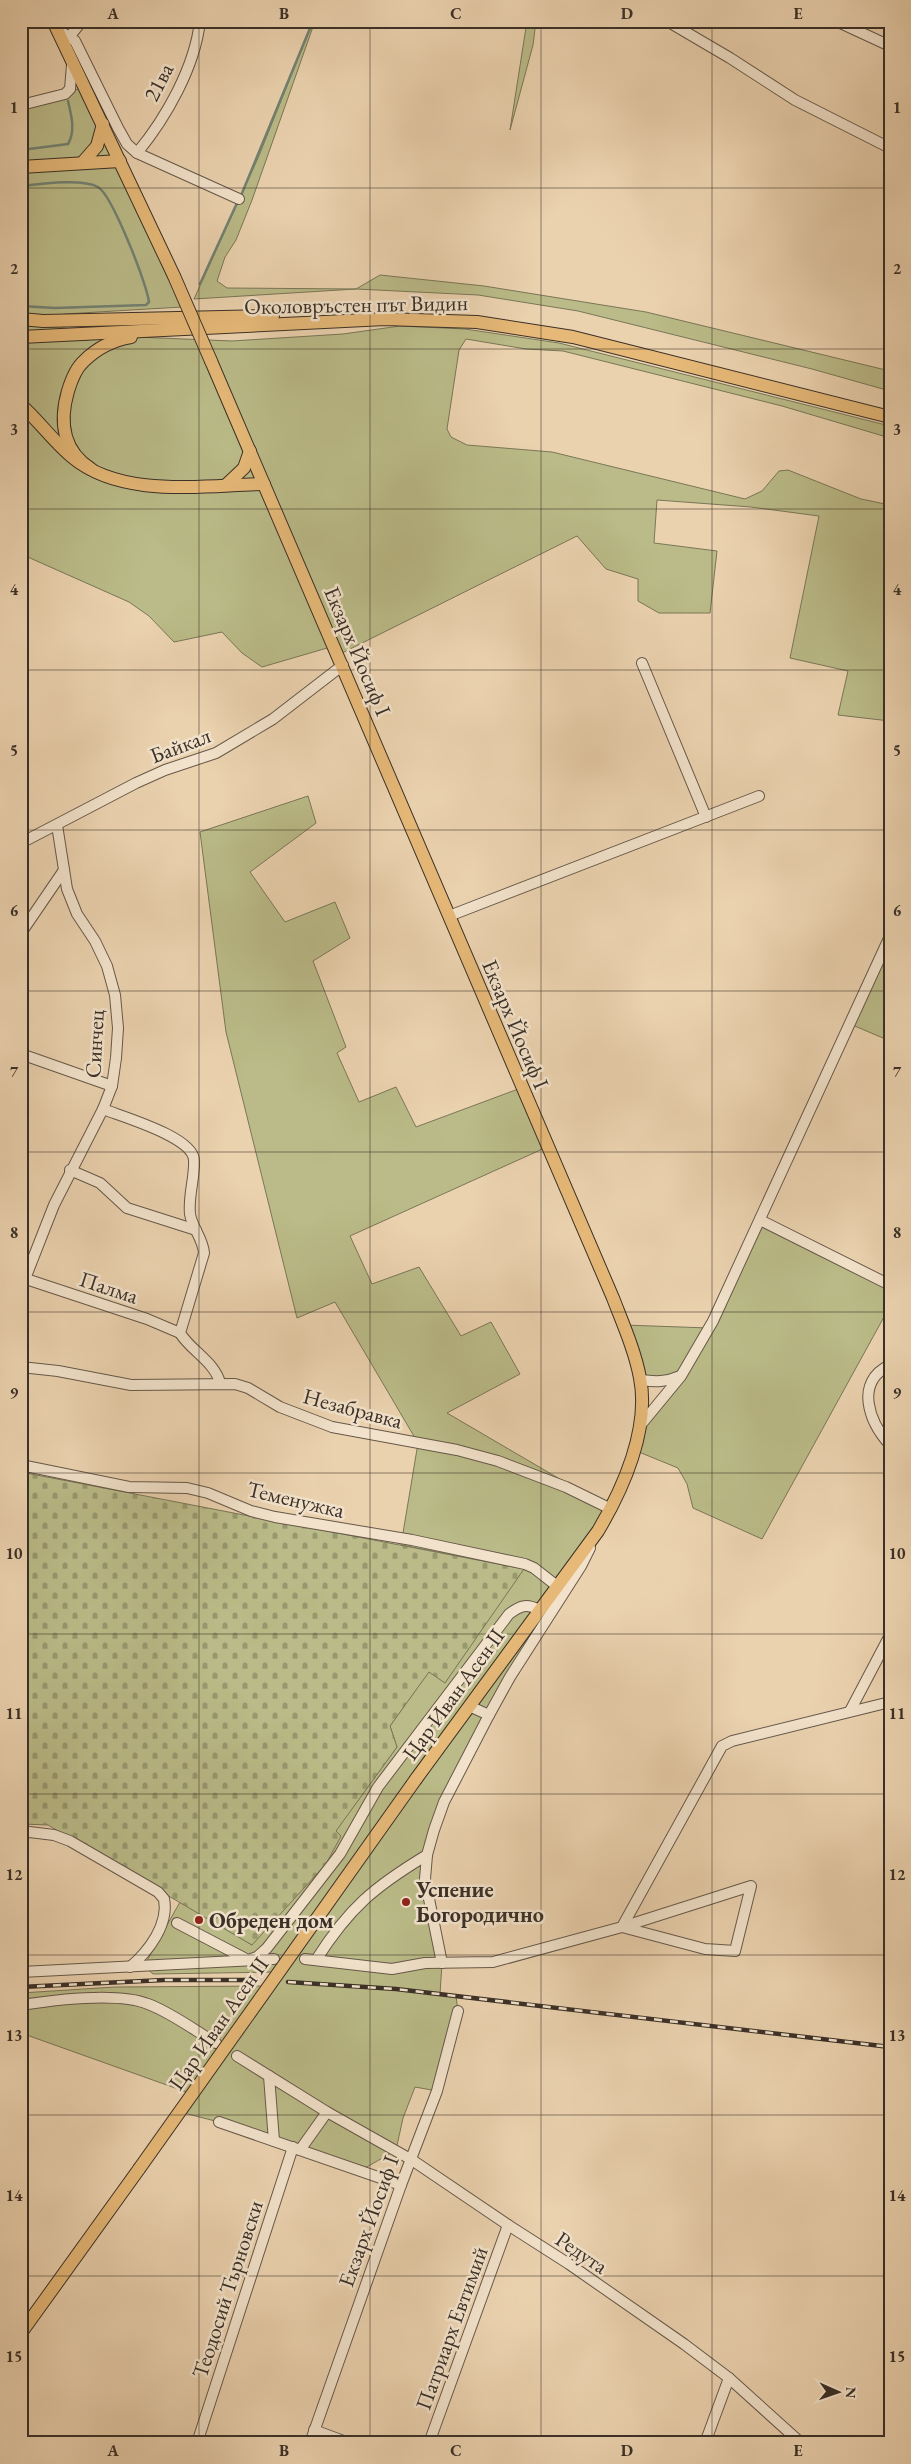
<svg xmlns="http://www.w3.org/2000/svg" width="911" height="2464" font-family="'EB Garamond',serif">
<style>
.green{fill:#babb88;stroke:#7a7658}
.cemetery{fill:url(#cemetery-stones);stroke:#7a7658}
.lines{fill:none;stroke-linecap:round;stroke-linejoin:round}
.stream{stroke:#738274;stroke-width:2.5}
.minor-casing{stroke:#665849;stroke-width:12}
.major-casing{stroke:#3a3027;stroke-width:14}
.minor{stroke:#f2e2cb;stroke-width:10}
.major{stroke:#e6b978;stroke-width:12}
.rail-casing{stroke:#3a3027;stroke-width:4.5}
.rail{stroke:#f2e2cb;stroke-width:2.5;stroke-dasharray:8;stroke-linecap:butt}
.major-bridge-casing{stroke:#3a3027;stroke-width:14;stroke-linecap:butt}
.major-bridge{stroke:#e6b978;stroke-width:12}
.grid{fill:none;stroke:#3a3027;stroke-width:1;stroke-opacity:0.55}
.poi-dot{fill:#8f2418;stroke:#f2e2cb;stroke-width:2}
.labels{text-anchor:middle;stroke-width:5;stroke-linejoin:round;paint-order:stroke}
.street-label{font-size:22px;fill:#3a3027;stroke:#f2e2cb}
.poi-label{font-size:22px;font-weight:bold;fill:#3a3027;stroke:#f2e2cb;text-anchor:start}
.neatline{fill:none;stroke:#3a3027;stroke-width:2}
.grid-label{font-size:16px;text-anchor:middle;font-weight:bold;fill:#3a3027}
</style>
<defs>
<pattern id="cemetery-stones" width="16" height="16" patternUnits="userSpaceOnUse" patternTransform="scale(1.25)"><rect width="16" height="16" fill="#babb88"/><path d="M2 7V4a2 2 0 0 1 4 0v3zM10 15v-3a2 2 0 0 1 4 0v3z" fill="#98986f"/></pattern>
</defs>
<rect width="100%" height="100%" fill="#ebd2af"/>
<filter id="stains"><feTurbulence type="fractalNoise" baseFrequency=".004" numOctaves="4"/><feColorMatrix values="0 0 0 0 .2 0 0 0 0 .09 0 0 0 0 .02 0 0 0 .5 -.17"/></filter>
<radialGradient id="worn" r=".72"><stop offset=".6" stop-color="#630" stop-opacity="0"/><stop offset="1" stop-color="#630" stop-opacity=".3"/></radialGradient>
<g class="green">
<polygon points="313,21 315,21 252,200 236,240 225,257 217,281 227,288 356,289 380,275 484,286 646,312 890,371 890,391 812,369 578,311 478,295 356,289 194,299 258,158"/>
<polygon points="527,21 536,21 533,45 510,130"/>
<polygon points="85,86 182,307 64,314 64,334 232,341 343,334 400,326 465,329 559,343 890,426 890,438 782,406 563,351 526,349 466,339 459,350 447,429 451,437 467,445 552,452 745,499 762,491 779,471 788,470 861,499 890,505 890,721 838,715 848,671 790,658 819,516 751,507 657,500 654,543 717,551 710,613 659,613 638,601 638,579 606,569 577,536 338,655 334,646 262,667 242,653 222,632 174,642 149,616 129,602 21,554 21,105 65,94"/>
<polygon points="308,796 316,823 250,872 285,922 335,902 350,938 313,961 346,1047 337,1053 359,1102 396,1087 416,1127 521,1088 547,1147 350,1236 372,1284 419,1267 461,1336 491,1322 520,1374 447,1413 611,1509 453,1785 427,1855 442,1963 440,1994 456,1996 458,2011 437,2091 415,2087 403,2118 396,2150 360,2171 219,2122 180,2112 192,2094 21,2033 21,1993 115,1987 268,1986 278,1972 153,1974 144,1966 180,1902 252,1945 397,1747 390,1726 429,1671 445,1682 523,1568 401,1545 418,1443 335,1302 297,1318 226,1032 200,832"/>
<polygon points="890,936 890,1041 850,1024"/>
<polygon points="760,1220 890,1285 890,1306 762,1539 693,1508 687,1484 678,1468 634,1450 639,1428 681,1377 641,1380 624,1325 709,1328"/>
</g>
<polygon class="cemetery" points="21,1472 524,1569 445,1683 429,1672 390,1726 397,1747 336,1831 341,1836 326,1864 252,1945 48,1825 21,1824"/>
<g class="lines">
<g class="stream">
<path d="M21,150L68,144C76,131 71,114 68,101"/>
<path d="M21,186C39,184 82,178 98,187C112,195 147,284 149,302L146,305L55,308L21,306"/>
<polyline points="240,198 313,21"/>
<polyline points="200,284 237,203"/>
</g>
<defs>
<g id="minor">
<polyline points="667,21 730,58 795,100 890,148"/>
<polyline points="836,21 890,46"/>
<polyline points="57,29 75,41 118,128 127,144 137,153 239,199"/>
<polyline points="70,36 82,21"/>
<polyline points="21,105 65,94 70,89 72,65"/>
<path d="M137,153C166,118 195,67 200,21"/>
<polyline points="642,663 706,817"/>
<polyline points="21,843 136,783 165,770 216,753 273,719 343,665"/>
<polyline points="449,916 759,796"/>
<polyline points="21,933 64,870"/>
<polyline points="21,1054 112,1086"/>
<path d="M103,1109C123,1117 193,1137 194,1160C195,1177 188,1196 190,1214C192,1228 203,1238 204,1253L180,1333C191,1351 215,1362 220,1383"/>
<polyline points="70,1170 100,1183 127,1208 196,1230"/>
<polyline points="760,1220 890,1285"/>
<polyline points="26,1279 147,1319 180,1333"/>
<polyline points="21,1289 54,1205 103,1109 112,1086 116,1058 118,1028 115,995 107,966 95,941 77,914 67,889 57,825"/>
<path d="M890,1365C854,1382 869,1422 890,1445"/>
<polyline points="21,1367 58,1371 131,1385 235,1384 248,1388 280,1407 332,1427 457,1450 498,1461 566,1487 611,1509"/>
<path d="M641,1380C656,1382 666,1382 680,1376"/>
<polyline points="639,1427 681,1376 713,1321 890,936"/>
<polyline points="21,1465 129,1487 187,1488 208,1493 251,1511 275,1517 412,1540 525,1564 534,1568 557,1586"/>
<polyline points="469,1706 489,1715"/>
<polyline points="850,1711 890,1635"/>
<path d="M21,1831L54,1835L70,1841L158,1892L164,1899C169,1924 149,1951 130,1967"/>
<polygon points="751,1886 735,1951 705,1949 622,1927"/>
<path d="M177,1923L248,1960L257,1957L267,1948L340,1854L378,1787L509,1614C520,1606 526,1603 539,1610"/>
<polyline points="305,1959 392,1969 425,1963 493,1962 622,1927 722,1746 732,1741 890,1702"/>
<path d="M316,1960C349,1908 374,1887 427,1855"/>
<polyline points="442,1963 425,1879 427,1855 434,1830 444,1802 489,1715 510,1677 581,1566 590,1548"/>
<polyline points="21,1972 274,1959"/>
<path d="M21,2005C54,2000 118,1992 148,2004C172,2013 194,2030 216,2043"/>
<polyline points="237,2056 327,2112 412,2160 508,2225 569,2264 684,2344 729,2378 801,2443"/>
<polyline points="269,2076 274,2141"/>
<polyline points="219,2122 401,2185"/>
<polyline points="300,2150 327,2112"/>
<polyline points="314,2430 349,2443"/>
<polyline points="197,2443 293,2147"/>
<polyline points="310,2443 401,2185 437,2091 458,2011"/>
<polyline points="429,2443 508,2225"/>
<polyline points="705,2443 729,2378"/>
</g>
<g id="major">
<polyline points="53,21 174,276"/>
<polyline points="83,162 97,146 103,124"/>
<polyline points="21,167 120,161"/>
<polyline points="21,319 43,321 273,316"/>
<polyline points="21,337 385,319 477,322 573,337 890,417"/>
<path d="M211,361L613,1298C623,1324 635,1351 640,1378C650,1429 623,1489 598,1531L416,1779"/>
<path d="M21,405C39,421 53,441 72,457C122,499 203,485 264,484"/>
<path d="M91,469C63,451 59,422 68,391C71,381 76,368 84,361C97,348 114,340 131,337"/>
<polyline points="226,485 244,468 250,451"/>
<polyline points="21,2333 139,2169"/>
</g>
</defs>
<use href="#minor" class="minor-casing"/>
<use href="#major" class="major-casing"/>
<use href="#minor" class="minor"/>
<use href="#major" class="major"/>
<defs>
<g id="rail">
<polyline points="288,1982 396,1989 890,2047"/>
<polyline points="21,1987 164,1980 258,1980"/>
</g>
</defs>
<use href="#rail" class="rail-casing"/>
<use href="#rail" class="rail"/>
<defs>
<g id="major-bridge">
<polyline points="174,276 211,361"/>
<polyline points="139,2169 416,1779"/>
</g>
</defs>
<use href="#major-bridge" class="major-bridge-casing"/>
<use href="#major-bridge" class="major-bridge"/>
</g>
<path class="grid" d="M199,21V2443M370,21V2443M541,21V2443M712,21V2443M21,188H890M21,349H890M21,509H890M21,670H890M21,830H890M21,991H890M21,1152H890M21,1312H890M21,1473H890M21,1634H890M21,1794H890M21,1955H890M21,2115H890M21,2276H890"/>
<g class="poi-dot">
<circle cx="406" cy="1902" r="5"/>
<circle cx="199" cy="1920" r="5"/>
</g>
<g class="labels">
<g class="street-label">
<text transform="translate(158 82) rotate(-63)" y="8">21ва</text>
<text transform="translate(356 304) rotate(-1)" y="8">Околовръстен път Видин</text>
<text transform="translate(358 651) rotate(67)" y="8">Екзарх Йосиф I</text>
<text transform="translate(180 745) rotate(-21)" y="8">Байкал</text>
<text transform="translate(516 1024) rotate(67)" y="8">Екзарх Йосиф I</text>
<text transform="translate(94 1044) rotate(-87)" y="8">Синчец</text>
<text transform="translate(109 1287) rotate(18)" y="8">Палма</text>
<text transform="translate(353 1408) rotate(15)" y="8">Незабравка</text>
<text transform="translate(296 1499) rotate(13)" y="8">Теменужка</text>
<text transform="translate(453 1694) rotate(-54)" y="8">Цар Иван Асен II</text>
<text transform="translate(218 2023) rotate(-55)" y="8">Цар Иван Асен II</text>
<text transform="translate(368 2221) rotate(-70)" y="8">Екзарх Йосиф I</text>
<text transform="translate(582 2252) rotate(34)" y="8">Редута</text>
<text transform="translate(227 2289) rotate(-72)" y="8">Теодосий Търновски</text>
<text transform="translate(451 2328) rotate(-70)" y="8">Патриарх Евтимий</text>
</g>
<g class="poi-label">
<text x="416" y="1897">Успение<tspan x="416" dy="25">Богородично</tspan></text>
<text x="209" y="1928">Обреден дом</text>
</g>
</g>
<rect width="911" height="2464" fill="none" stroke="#ebd2af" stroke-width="55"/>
<g transform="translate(838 2392) rotate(92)" stroke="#f2e2cb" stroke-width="4" paint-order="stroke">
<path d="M0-4L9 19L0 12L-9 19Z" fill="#3a3027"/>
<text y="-8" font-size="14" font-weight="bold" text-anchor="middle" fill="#3a3027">N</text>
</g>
<rect x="28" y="28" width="856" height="2408" class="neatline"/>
<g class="grid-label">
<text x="113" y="19">A</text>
<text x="284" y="19">B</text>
<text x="456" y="19">C</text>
<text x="627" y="19">D</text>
<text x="798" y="19">E</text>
<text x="14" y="113">1</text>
<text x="897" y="113">1</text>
<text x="14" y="274">2</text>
<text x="897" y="274">2</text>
<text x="14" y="435">3</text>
<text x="897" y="435">3</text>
<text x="14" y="595">4</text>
<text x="897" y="595">4</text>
<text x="14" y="756">5</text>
<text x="897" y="756">5</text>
<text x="14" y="916">6</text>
<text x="897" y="916">6</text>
<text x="14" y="1077">7</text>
<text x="897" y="1077">7</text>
<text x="14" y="1238">8</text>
<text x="897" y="1238">8</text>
<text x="14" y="1398">9</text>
<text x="897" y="1398">9</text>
<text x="14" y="1559">10</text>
<text x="897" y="1559">10</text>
<text x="14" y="1719">11</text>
<text x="897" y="1719">11</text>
<text x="14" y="1880">12</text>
<text x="897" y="1880">12</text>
<text x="14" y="2041">13</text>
<text x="897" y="2041">13</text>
<text x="14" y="2201">14</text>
<text x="897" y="2201">14</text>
<text x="14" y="2362">15</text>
<text x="897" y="2362">15</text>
<text x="113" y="2456">A</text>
<text x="284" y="2456">B</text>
<text x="456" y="2456">C</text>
<text x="627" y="2456">D</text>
<text x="798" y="2456">E</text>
</g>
<rect width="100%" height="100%" filter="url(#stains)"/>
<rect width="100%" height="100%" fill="url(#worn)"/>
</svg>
